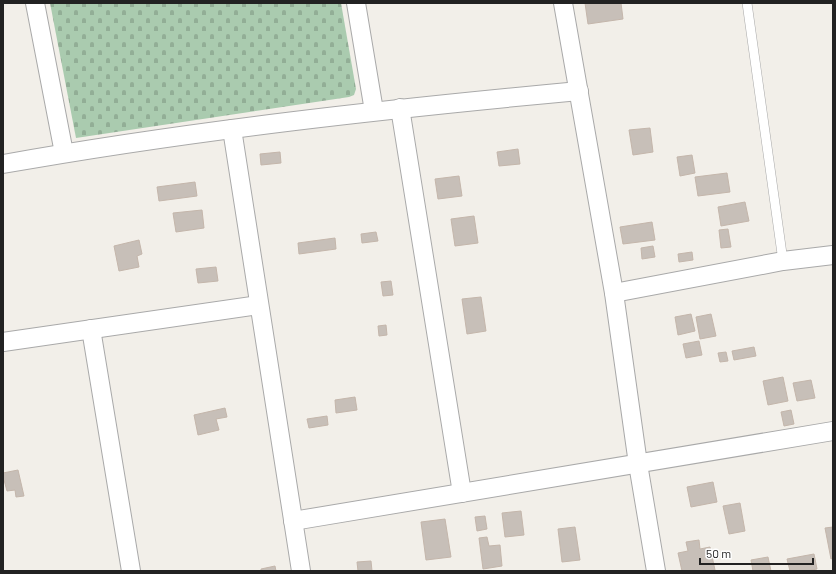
<svg xmlns="http://www.w3.org/2000/svg" width="836" height="574" font-family="Barlow,sans-serif">
<style>
.cemetery{fill:url(#cemetery-stones)}
.building{fill:#c7bfb8;stroke:#c4b6ab}
.lines{fill:none;stroke-linecap:round;stroke-linejoin:round}
.service-casing{stroke:#a9a9a9;stroke-width:10}
.minor-casing{stroke:#a9a9a9;stroke-width:20}
.service{stroke:#fff;stroke-width:9}
.minor{stroke:#fff;stroke-width:18}
</style>
<defs>
<pattern id="cemetery-stones" width="16" height="16" patternUnits="userSpaceOnUse"><rect width="16" height="16" fill="#aacbaf"/><path d="M2 7V4a2 2 0 0 1 4 0v3zM10 15v-3a2 2 0 0 1 4 0v3z" fill="#92ae96"/></pattern>
</defs>
<rect width="100%" height="100%" fill="#f2efe9"/>
<polygon class="cemetery" points="50,3 341,3 356,89 354,95 349,97 76,138"/>
<g class="building">
<polygon points="585,3 621,3 623,19 588,24"/>
<polygon points="650,128 653,152 633,155 629,130"/>
<polygon points="518,149 520,164 499,166 497,152"/>
<polygon points="280,152 281,163 261,165 260,154"/>
<polygon points="692,155 695,173 680,176 677,157"/>
<polygon points="727,173 730,192 698,196 695,177"/>
<polygon points="459,176 462,196 438,199 435,179"/>
<polygon points="195,182 197,196 159,201 157,187"/>
<polygon points="745,202 749,221 721,226 718,207"/>
<polygon points="202,210 204,228 176,232 173,213"/>
<polygon points="474,216 478,243 455,246 451,219"/>
<polygon points="652,222 655,240 623,244 620,227"/>
<polygon points="728,229 731,247 721,248 719,230"/>
<polygon points="376,232 378,241 362,243 361,234"/>
<polygon points="335,238 336,249 299,254 298,243"/>
<polygon points="139,240 142,254 137,256 139,267 119,271 114,246"/>
<polygon points="653,246 655,257 642,259 641,248"/>
<polygon points="692,252 693,260 679,262 678,254"/>
<polygon points="216,267 218,281 198,283 196,269"/>
<polygon points="391,281 393,295 383,296 381,282"/>
<polygon points="481,297 486,331 467,334 462,299"/>
<polygon points="691,314 695,331 678,335 675,317"/>
<polygon points="711,314 716,336 700,339 696,317"/>
<polygon points="386,325 387,335 379,336 378,326"/>
<polygon points="699,341 702,355 686,358 683,344"/>
<polygon points="754,347 756,356 734,360 732,351"/>
<polygon points="726,352 728,361 720,362 718,353"/>
<polygon points="783,377 788,401 768,405 763,381"/>
<polygon points="811,380 815,398 797,401 793,383"/>
<polygon points="355,397 357,410 336,413 335,400"/>
<polygon points="225,408 227,417 216,419 219,430 198,435 194,415"/>
<polygon points="791,410 794,424 784,426 781,412"/>
<polygon points="327,416 328,425 309,428 307,419"/>
<polygon points="18,470 24,496 16,497 15,490 7,491 4,480 3,480 3,473"/>
<polygon points="713,482 717,502 691,507 687,487"/>
<polygon points="740,503 745,531 729,534 723,506"/>
<polygon points="521,511 524,535 505,537 502,513"/>
<polygon points="485,516 487,529 477,531 475,517"/>
<polygon points="445,519 451,557 426,560 421,522"/>
<polygon points="575,527 580,560 562,562 558,529"/>
<polygon points="833,527 833,558 831,559 825,528"/>
<polygon points="487,537 489,546 500,545 502,566 483,569 479,538"/>
<polygon points="699,540 700,549 710,547 715,570 707,571 682,571 678,553 688,551 686,542"/>
<polygon points="814,554 817,569 807,571 790,571 787,559"/>
<polygon points="768,557 771,571 753,571 751,560"/>
<polygon points="371,561 372,571 358,571 357,562"/>
<polygon points="275,566 276,571 261,571 261,569"/>
</g>
<g class="lines">
<defs>
<polyline id="service" points="747,3 783,261"/>
<g id="minor">
<polyline points="35,3 64,153"/>
<polyline points="356,3 374,111"/>
<polyline points="563,3 614,293 638,464 656,571"/>
<polyline points="400,108 462,493"/>
<polyline points="232,129 301,571"/>
<path d="M3,164C194,130 387,109 579,91"/>
<polyline points="614,293 783,261 833,255"/>
<polyline points="91,329 131,571"/>
<polyline points="3,342 259,305"/>
<polyline points="293,521 833,431"/>
</g>
</defs>
<use href="#service" class="service-casing"/>
<use href="#minor" class="minor-casing"/>
<use href="#service" class="service"/>
<use href="#minor" class="minor"/>
</g>
<rect width="836" height="574" fill="none" stroke="#222222" stroke-width="8"/>
<path d="M700 558v6h113v-6" fill="none" stroke="#222222" stroke-width="2"/>
<text x="706" y="558" font-size="12" fill="#222222" stroke="#ffffff" stroke-width="3" paint-order="stroke">50 m</text>
</svg>
